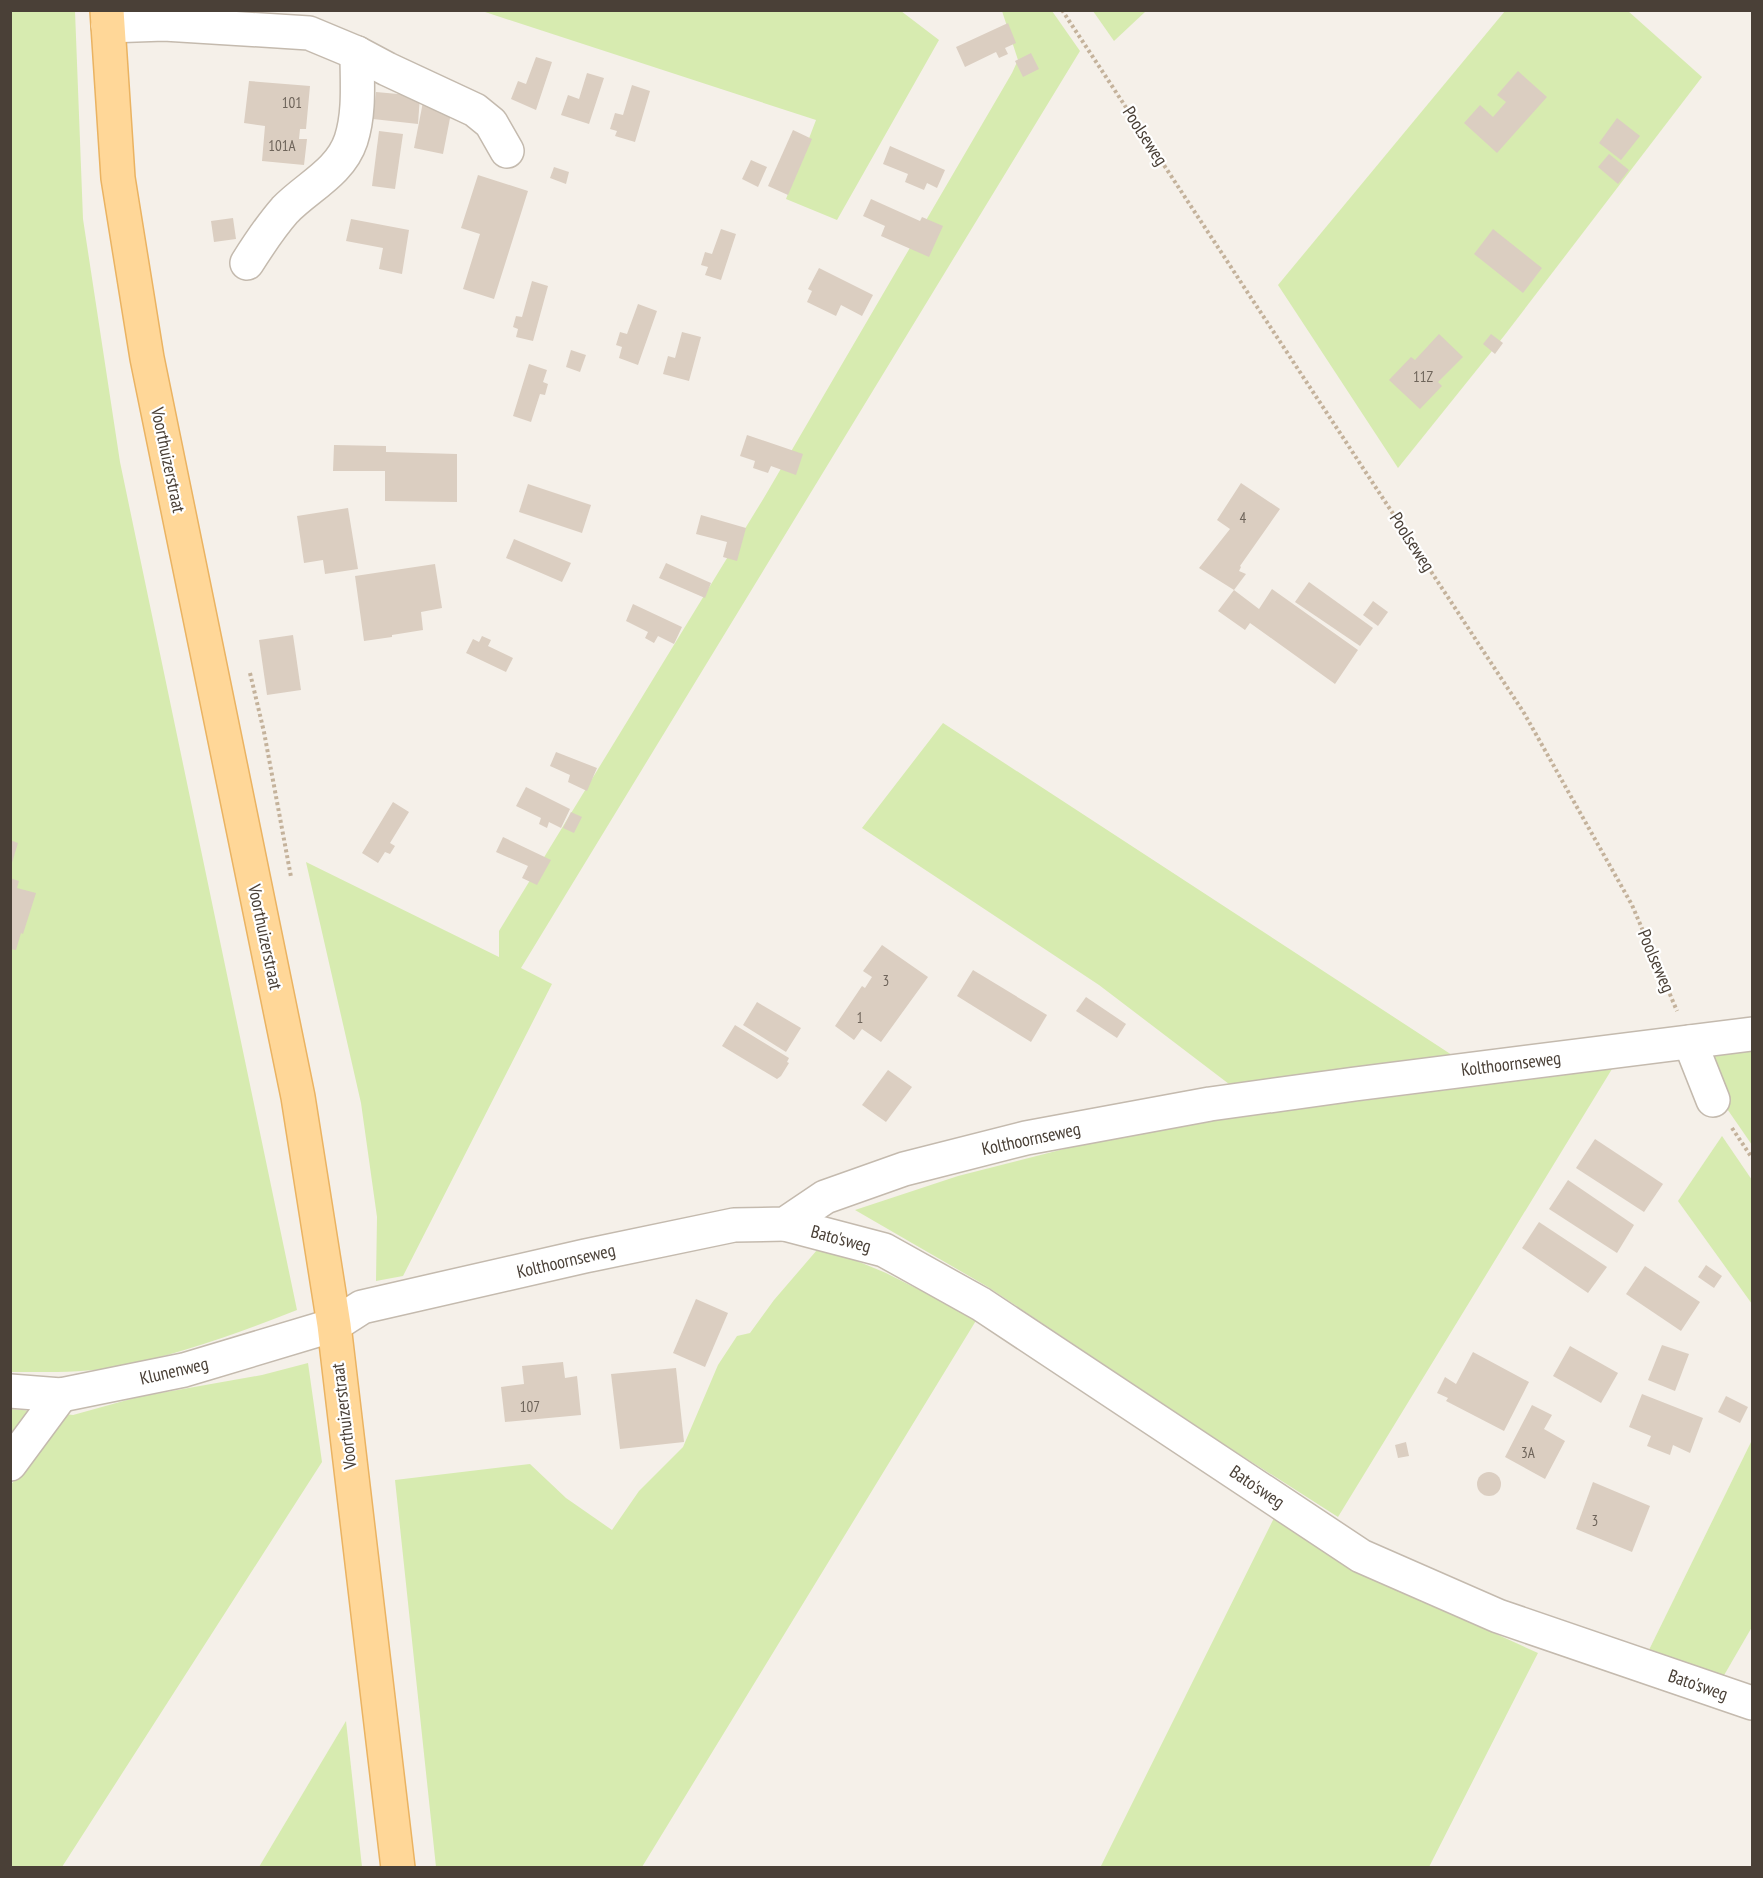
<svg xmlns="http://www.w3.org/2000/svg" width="1763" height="1878" font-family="'PT Sans Narrow',sans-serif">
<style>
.green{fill:#d7ebb0}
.building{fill:#dbcec1}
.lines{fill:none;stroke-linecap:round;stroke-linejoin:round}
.minor-casing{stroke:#c4baae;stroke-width:36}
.major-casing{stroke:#eab362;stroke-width:36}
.path{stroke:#c4b29b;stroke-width:4;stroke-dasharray:3 3;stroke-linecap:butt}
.minor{stroke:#fff;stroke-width:33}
.major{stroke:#ffd798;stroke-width:33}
.labels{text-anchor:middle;stroke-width:4.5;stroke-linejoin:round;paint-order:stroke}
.number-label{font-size:15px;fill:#6e645a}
.street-label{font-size:18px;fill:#4a4037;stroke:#fff}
</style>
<rect width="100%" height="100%" fill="#f5f0e9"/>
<g class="green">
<path d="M10,11H75L83,219L120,462L297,1310C241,1332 177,1355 117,1367C82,1373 46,1372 10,1372Z"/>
<polygon points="482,11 901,11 939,40 837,220 786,199 816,120"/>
<polygon points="1002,11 1052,11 1080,51 521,968 552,984 403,1276 376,1281 377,1217 361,1103 306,862 499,957 499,931 765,496 1012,73 1018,60"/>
<polygon points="1093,11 1146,11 1114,41"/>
<polygon points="1505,11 1628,11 1702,77 1504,336 1398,468 1278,285"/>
<polygon points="943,723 1452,1055 1229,1084 1099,985 862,828"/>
<polygon points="1752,1046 1752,1145 1721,1100 1711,1057 1716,1052"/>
<polygon points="1612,1069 1338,1517 1222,1443 988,1287 855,1210 958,1176 1107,1138 1196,1122"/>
<polygon points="1722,1136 1752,1180 1752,1304 1678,1201"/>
<polygon points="817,1250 845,1256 886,1273 977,1319 642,1867 436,1867 395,1480 530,1464 566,1498 612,1530 639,1491 683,1447 718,1365 737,1336 750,1333 774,1300"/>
<polygon points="308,1363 322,1462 62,1867 11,1867 10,1486 65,1414 73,1415 138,1397 262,1375"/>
<polygon points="11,1409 32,1411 11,1438"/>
<polygon points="1752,1440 1752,1627 1723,1677 1647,1654"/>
<polygon points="1275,1516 1377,1580 1538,1653 1429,1867 1100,1868"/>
<polygon points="346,1721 362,1867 259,1867"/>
</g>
<g class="building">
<polygon points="1008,23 1016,43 1005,48 1008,54 999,58 996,52 965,67 956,47"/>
<polygon points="1031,53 1039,69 1023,77 1015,61"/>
<polygon points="536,57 552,62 536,110 511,99 518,81 526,84"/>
<polygon points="1518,71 1547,97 1497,153 1464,123 1480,105 1493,117 1506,102 1497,95"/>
<polygon points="587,73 604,78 589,124 561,115 568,95 579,99"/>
<polygon points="249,81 310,86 306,129 300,129 299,139 307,139 304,165 262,161 265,126 244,123"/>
<polygon points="632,85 650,91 635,142 615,136 617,131 610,129 615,113 623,115"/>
<polygon points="376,92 420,96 418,124 373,119"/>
<polygon points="423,102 452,108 443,154 414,148"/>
<polygon points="1617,118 1640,136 1621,160 1599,143"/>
<polygon points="793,130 812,139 788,195 768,186"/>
<polygon points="379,131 403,134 395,189 372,186"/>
<polygon points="890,146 945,170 937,188 927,183 924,190 905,182 908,174 883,164"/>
<polygon points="1609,154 1629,170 1618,184 1598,167"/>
<polygon points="751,160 767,167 758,187 742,179"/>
<polygon points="554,167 569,172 566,184 550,178"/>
<polygon points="478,175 528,191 494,299 463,289 480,234 461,228"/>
<polygon points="871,199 920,221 922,217 943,226 929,257 881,236 885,226 863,216"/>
<polygon points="233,218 236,239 214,242 211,221"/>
<polygon points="351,219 409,230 402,274 379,269 383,248 346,241"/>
<polygon points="721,229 736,234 721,280 705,275 708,267 701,265 705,252 712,254"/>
<polygon points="1493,229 1542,268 1523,293 1474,254"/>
<polygon points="819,268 873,295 862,316 841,305 836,316 807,302 812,291 808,289"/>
<polygon points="532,281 548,286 533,341 516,337 518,329 513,327 516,316 522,317"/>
<polygon points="638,304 657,311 638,365 619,358 622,347 616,345 620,332 627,334"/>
<polygon points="682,332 701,337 689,381 663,374 668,356 675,358"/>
<polygon points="1439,334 1463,357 1438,382 1442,386 1420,409 1389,380 1411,357 1415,360"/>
<polygon points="1491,334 1503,343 1495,354 1483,344"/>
<polygon points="571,350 586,355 580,372 566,367"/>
<polygon points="529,364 547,370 543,382 548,384 545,395 540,394 531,422 513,416"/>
<polygon points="747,435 803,454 796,475 771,466 768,473 753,468 755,461 740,456"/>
<polygon points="334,445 386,446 386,452 457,454 457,502 385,501 385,471 333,471"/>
<polygon points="1241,483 1280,509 1240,566 1241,567 1239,571 1246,574 1234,590 1199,568 1230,529 1217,520"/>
<polygon points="528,484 591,505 582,533 519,512"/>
<polygon points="348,508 358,569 325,574 323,560 304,563 297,516"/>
<polygon points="701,515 746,528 737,561 723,557 727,542 696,534"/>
<polygon points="514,539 571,563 562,582 506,558"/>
<polygon points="666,563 711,583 705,598 659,578"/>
<polygon points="435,564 442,608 421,612 423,630 392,635 392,637 364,641 355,576"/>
<polygon points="1309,582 1373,628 1360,646 1295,602"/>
<polygon points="1272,589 1358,650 1335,684 1250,623 1245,630 1218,611 1234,590 1259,609"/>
<polygon points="1373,601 1388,612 1378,626 1363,615"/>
<polygon points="633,604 682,627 674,644 658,636 654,643 645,638 648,632 626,621"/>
<polygon points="293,635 301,690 267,695 259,640"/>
<polygon points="482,636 491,640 488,646 513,658 506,672 466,653 473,639 479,642"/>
<polygon points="556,752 597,768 587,791 568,782 570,775 550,766"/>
<polygon points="526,787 570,809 561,828 549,822 547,828 539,824 541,818 516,806"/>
<polygon points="393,802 409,812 390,843 395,846 390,854 385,852 378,863 362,853"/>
<polygon points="571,812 582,817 574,833 563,828"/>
<polygon points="503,837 551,860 537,885 522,878 528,866 496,852"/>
<polygon points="10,840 18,843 11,866 10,866"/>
<polygon points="10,878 19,881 17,888 36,893 23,934 21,933 16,950 10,949"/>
<polygon points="882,945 928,977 881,1042 862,1029 854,1040 835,1026 862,986 865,988 872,977 863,971"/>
<polygon points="973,970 1047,1015 1031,1042 957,996"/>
<polygon points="1086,997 1126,1024 1117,1038 1076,1011"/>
<polygon points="757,1002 801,1028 786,1052 743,1025"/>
<polygon points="735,1025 789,1058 787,1062 789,1063 781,1076 777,1079 722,1046"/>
<polygon points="888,1070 912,1087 886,1122 862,1105"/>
<polygon points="1595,1139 1663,1184 1644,1212 1576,1168"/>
<polygon points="1568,1180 1634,1225 1617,1253 1549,1209"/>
<polygon points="1539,1222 1607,1267 1588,1293 1522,1248"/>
<polygon points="1706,1265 1722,1276 1714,1288 1698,1277"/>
<polygon points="1645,1266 1700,1302 1681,1331 1626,1294"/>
<polygon points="696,1299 728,1313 705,1367 673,1353"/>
<polygon points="1662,1345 1689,1354 1675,1391 1648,1380"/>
<polygon points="1570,1346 1618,1373 1601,1403 1553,1376"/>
<polygon points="1473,1352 1529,1382 1504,1431 1446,1401 1448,1398 1437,1393 1445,1377 1456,1384"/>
<polygon points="563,1362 565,1378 577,1376 581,1415 505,1422 501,1387 524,1384 522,1366"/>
<polygon points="676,1368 684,1442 620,1449 611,1374"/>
<polygon points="1642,1394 1703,1418 1690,1453 1673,1445 1670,1455 1647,1446 1651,1436 1629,1427"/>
<polygon points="1726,1396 1748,1407 1740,1423 1718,1412"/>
<polygon points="1532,1405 1552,1415 1544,1429 1565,1441 1545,1479 1505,1457"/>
<polygon points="1406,1442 1409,1456 1398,1458 1395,1445"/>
<circle cx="1489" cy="1484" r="12"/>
<polygon points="1593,1482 1650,1506 1632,1552 1576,1529"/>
</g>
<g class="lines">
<defs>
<g id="minor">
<polyline points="108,26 164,24 309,33 357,53 387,69 475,110 491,123 507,151"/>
<path d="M247,263C259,244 271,226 285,210C307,187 340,173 351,140C360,112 357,82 357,53"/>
<polyline points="1690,1042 1713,1100"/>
<polyline points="785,1224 884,1250 981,1304 1361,1556 1498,1616 1752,1703"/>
<polyline points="10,1391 61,1395 184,1370 334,1325 362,1307 585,1256 734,1225 785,1224 825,1197 904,1169 1026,1138 1210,1104 1355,1084 1752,1034"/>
<polyline points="10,1464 61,1395"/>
</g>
<polyline id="major" points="107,10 118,178 147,358 298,1097 334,1325 398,1868"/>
</defs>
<use href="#minor" class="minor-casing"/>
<use href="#major" class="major-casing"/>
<g class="path">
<polyline points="1062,10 1524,713 1632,905 1677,1011"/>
<polyline points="250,673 264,732 291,877"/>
<polyline points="1732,1128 1752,1158"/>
</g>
<use href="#minor" class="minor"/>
<use href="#major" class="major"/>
</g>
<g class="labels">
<g class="number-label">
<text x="292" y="108">101</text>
<text x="282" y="151">101A</text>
<text x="1423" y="382">11Z</text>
<text x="1243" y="523">4</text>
<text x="886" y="986">3</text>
<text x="860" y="1023">1</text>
<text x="530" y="1412">107</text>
<text x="1528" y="1458">3A</text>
<text x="1595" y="1526">3</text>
</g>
<g class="street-label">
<text transform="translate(1145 136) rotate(57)" y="6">Poolseweg</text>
<text transform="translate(168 460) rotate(78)" y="6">Voorthuizerstraat</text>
<text transform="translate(1412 542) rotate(57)" y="6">Poolseweg</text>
<text transform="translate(265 937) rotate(78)" y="6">Voorthuizerstraat</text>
<text transform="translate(1656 961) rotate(67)" y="6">Poolseweg</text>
<text transform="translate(1511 1064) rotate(-7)" y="6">Kolthoornseweg</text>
<text transform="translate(1031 1139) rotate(-12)" y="6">Kolthoornseweg</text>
<text transform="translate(841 1239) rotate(15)" y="6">Bato'sweg</text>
<text transform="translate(566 1261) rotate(-13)" y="6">Kolthoornseweg</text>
<text transform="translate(174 1371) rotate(-13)" y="6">Klunenweg</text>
<text transform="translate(344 1416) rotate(-97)" y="6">Voorthuizerstraat</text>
<text transform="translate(1257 1487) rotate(34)" y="6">Bato'sweg</text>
<text transform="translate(1698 1685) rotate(19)" y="6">Bato'sweg</text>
</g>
</g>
<rect width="1763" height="1878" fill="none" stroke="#4a4037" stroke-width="24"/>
</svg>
